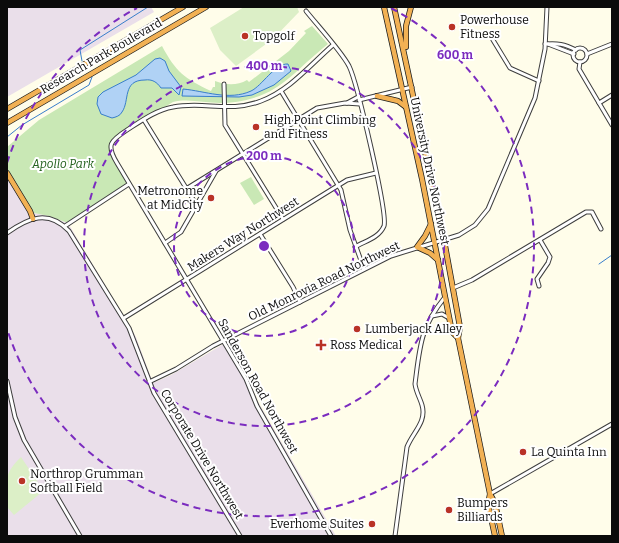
<svg xmlns="http://www.w3.org/2000/svg" width="619" height="543" font-family="Bitter,serif">
<style>
.industrial{fill:#eadfea}
.green{fill:#c9e8b5}
.pitch{fill:#dcefc7}
.water{fill:#b0d2f5;stroke:#387ecb}
.lines{fill:none;stroke-linecap:round;stroke-linejoin:round}
.stream{stroke:#387ecb;stroke-width:1}
.minor-casing{stroke:#3e3e3e;stroke-width:5}
.highway-casing{stroke:#1c1c1c;stroke-width:6}
.minor{stroke:#fff;stroke-width:3}
.highway{stroke:#f2b154;stroke-width:4.5}
.ring{fill:none;stroke:#7b2cbf;stroke-width:2;stroke-dasharray:7 5}
.poi-dot{fill:#b93226;stroke:#fff;stroke-width:1.5}
.labels{text-anchor:middle;stroke-width:4;stroke-linejoin:round;paint-order:stroke}
.poi-label{font-size:12px;fill:#0b0b0b;stroke:#fff;text-anchor:start}
.street-label{font-size:12px;fill:#0b0b0b;stroke:#fff}
.park-label{font-size:12px;font-style:italic;fill:#23611d;stroke:#fff}
.centre{fill:#7b2cbf;stroke:#fff;stroke-width:2}
.ring-label{font-size:12px;text-anchor:middle;font-weight:bold;fill:#7b2cbf;stroke:#fff;stroke-width:4;stroke-linejoin:round;paint-order:stroke}
</style>
<rect width="100%" height="100%" fill="#fffdea"/>
<g class="industrial">
<polygon points="7,7 151,7 154,12 7,97"/>
<polygon points="7,168 34,213 49,216 68,223 136,337 153,383 171,375 227,342 249,380 257,400 336,536 7,536"/>
</g>
<g class="green">
<path d="M312,26L328,44C289,75 279,99 224,103C207,104 190,98 173,102L117,136L110,149L129,184L68,223L49,216L34,213L7,168V147L39,120L162,46C176,72 184,78 211,91L213,87H215V81C225,85 237,86 247,80L249,82L289,51L306,33L304,31Z"/>
<polygon points="251,177 264,199 254,205 240,183"/>
</g>
<g class="pitch">
<polygon points="244,7 297,7 299,12 273,39 236,66 220,50 210,28"/>
<path d="M21,457L43,490L42,492L14,515L7,507C7,483 2,475 21,457Z"/>
</g>
<g class="water">
<path d="M160,58L165,61L169,71L181,87L179,95L172,88H161C157,82 152,79 145,80C122,80 130,101 122,112C120,116 116,117 112,118L101,114L97,104L98,97L103,92L136,75L155,59Z"/>
<path d="M288,64L291,71L274,85L252,95L239,97L182,96L183,89C205,91 229,101 251,91C262,86 275,63 288,64Z"/>
</g>
<g class="lines">
<g class="stream">
<polyline points="82,61 80,50 148,7"/>
<polyline points="7,137 22,125 89,85 92,77"/>
<polyline points="599,264 612,255"/>
</g>
<defs>
<g id="minor">
<path d="M306,11C318,26 341,51 349,66C357,82 388,214 384,226C379,238 365,241 355,247"/>
<polyline points="493,40 510,68 539,81"/>
<path d="M545,44C558,43 564,44 576,50"/>
<polyline points="548,44 574,54"/>
<circle cx="580" cy="55" r="7"/>
<polyline points="587,54 612,44"/>
<polyline points="580,62 579,69 612,125"/>
<polyline points="224,84 225,125 283,219"/>
<polyline points="281,91 341,190 350,230 364,269"/>
<polyline points="359,100 412,87"/>
<polyline points="347,103 358,97"/>
<polyline points="599,103 612,95"/>
<polyline points="144,120 196,204"/>
<polyline points="186,189 317,108 345,103 360,104"/>
<polyline points="65,226 129,184"/>
<path d="M7,233C28,218 48,209 69,231L129,328L154,393L240,536"/>
<polyline points="260,234 293,287 300,302"/>
<polyline points="165,243 181,232 216,171"/>
<polyline points="539,286 537,279 548,263 550,257 540,240"/>
<polyline points="453,288 472,280 586,212 592,212 601,229"/>
<polyline points="432,316 442,314 449,318"/>
<polyline points="124,318 347,180 376,173"/>
<polyline points="7,381 15,417 24,440 80,536"/>
<polyline points="149,382 176,369 213,346 391,256 459,235 475,225 488,209 535,98 545,49 547,7"/>
<polyline points="490,494 612,424"/>
<path d="M331,536L257,406L246,379L117,163C106,145 110,141 127,130C141,121 156,110 173,107C203,101 230,113 261,101C290,90 310,65 333,45"/>
<path d="M395,536L407,447C413,432 427,422 422,405C420,398 416,392 415,384C420,346 420,328 445,297"/>
</g>
<g id="highway">
<polyline points="384,7 422,179 452,332 458,338"/>
<polyline points="394,7 444,240 460,327 458,338 490,494 495,503 502,536"/>
<polyline points="406,47 406,26 411,7"/>
<polyline points="377,96 398,101 406,107"/>
<polyline points="7,109 183,7"/>
<polyline points="7,123 206,7"/>
<polyline points="7,173 30,211 33,219"/>
<polyline points="431,224 425,236 417,247 430,253 438,260"/>
<polyline points="490,494 488,504 495,536"/>
</g>
</defs>
<use href="#minor" class="minor-casing"/>
<use href="#highway" class="highway-casing"/>
<use href="#minor" class="minor"/>
<use href="#highway" class="highway"/>
</g>
<g class="ring">
<circle cx="264" cy="246" r="90"/>
<circle cx="264" cy="246" r="180"/>
<path d="M7 163A270 270 0 0 1 137 8M391 8A270 270 0 1 1 7 329"/>
</g>
<g class="poi-dot">
<circle cx="452" cy="27" r="4"/>
<circle cx="245" cy="36" r="4"/>
<circle cx="256" cy="127" r="4"/>
<circle cx="211" cy="198" r="4"/>
<circle cx="357" cy="329" r="4"/>
<path d="M319 339h4v4h4v4h-4v4h-4v-4h-4v-4h4z"/>
<circle cx="523" cy="452" r="4"/>
<circle cx="22" cy="481" r="4"/>
<circle cx="449" cy="510" r="4"/>
<circle cx="372" cy="524" r="4"/>
</g>
<g class="labels">
<g class="poi-label">
<text x="460" y="24">Powerhouse<tspan x="460" dy="14">Fitness</tspan></text>
<text x="253" y="40">Topgolf</text>
<text x="264" y="124">High Point Climbing<tspan x="264" dy="14">and Fitness</tspan></text>
<text x="203" y="195" text-anchor="end">Metronome<tspan x="203" dy="14">at MidCity</tspan></text>
<text x="365" y="333">Lumberjack Alley</text>
<text x="330" y="349">Ross Medical</text>
<text x="531" y="456">La Quinta Inn</text>
<text x="30" y="478">Northrop Grumman<tspan x="30" dy="14">Softball Field</tspan></text>
<text x="457" y="507">Bumpers<tspan x="457" dy="14">Billiards</tspan></text>
<text x="364" y="528" text-anchor="end">Everhome Suites</text>
</g>
<g class="street-label">
<text transform="translate(101 56) rotate(-30)" y="4">Research Park Boulevard</text>
<text transform="translate(430 171) rotate(78)" y="4">University Drive Northwest</text>
<text transform="translate(243 234) rotate(-32)" y="4">Makers Way Northwest</text>
<text transform="translate(324 281) rotate(-26)" y="4">Old Monrovia Road Northwest</text>
<text transform="translate(258 386) rotate(61)" y="4">Sanderson Road Northwest</text>
<text transform="translate(202 454) rotate(59)" y="4">Corporate Drive Northwest</text>
</g>
<g class="park-label">
<text x="63" y="168">Apollo Park</text>
</g>
</g>
<circle cx="264" cy="246" r="6" class="centre"/>
<g class="ring-label">
<text x="455" y="59">600 m</text>
<text x="264" y="70">400 m</text>
<text x="264" y="160">200 m</text>
</g>
<rect width="619" height="543" fill="none" stroke="#0b0b0b" stroke-width="16"/>
</svg>
